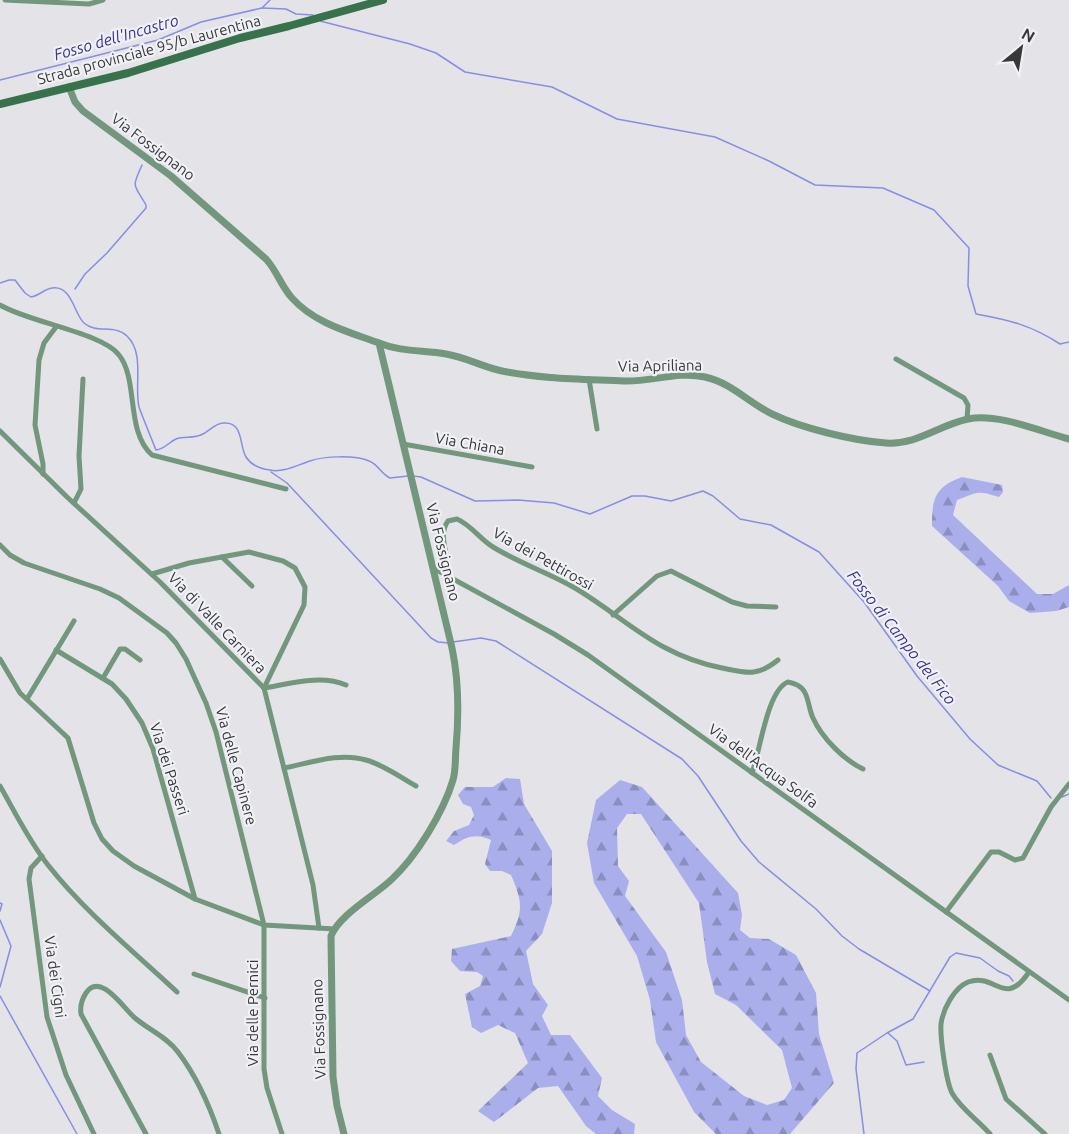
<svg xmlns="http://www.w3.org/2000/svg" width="1069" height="1134" font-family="Ubuntu,sans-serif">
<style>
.forest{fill:url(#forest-firs);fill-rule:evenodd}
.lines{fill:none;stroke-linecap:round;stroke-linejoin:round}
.stream{stroke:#888de5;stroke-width:1.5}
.minor{stroke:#72977c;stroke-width:5}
.tertiary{stroke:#72977c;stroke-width:7}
.secondary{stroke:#37724b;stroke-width:8}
.labels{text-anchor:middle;stroke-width:4.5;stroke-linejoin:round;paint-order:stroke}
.street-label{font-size:15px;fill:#38383a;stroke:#f0f1f5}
.water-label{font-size:16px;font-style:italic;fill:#3a3297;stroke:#f0f1f5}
</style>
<defs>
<pattern id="forest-firs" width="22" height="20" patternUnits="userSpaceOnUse" patternTransform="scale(1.5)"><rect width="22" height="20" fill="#aaafec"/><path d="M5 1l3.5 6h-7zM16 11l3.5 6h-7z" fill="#8b8fc0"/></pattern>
</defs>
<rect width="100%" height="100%" fill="#e3e3e8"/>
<g class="forest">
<path d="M962,477L1002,485L1003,492L999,497C977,490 978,492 957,500L953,515L1037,594H1053L1069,585V607L1056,611L1030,613L1009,601L998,586L932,526C932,498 935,487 962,477Z"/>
<path d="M506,778L520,779L524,804L552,851V903L542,934L526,951L533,984L548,1005L542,1016L551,1035H570L602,1078L598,1096L612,1110L635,1124L634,1134H596L586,1126L558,1086L538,1088L494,1122L478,1111L528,1063L515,1033L498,1025L481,1033L472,1027L465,994L480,986L483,976L477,972L460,971L451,961L452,949L511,936C524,910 522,901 511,875L502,871H490L485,864L491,840C477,833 467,836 454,845L446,841L454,831L469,825L474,815L471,807L463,804L458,795L465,787H493Z"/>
<path d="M620,780L642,787L738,893L742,915L740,930L750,938L769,939L796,955L816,993L819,1034L834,1083L790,1134H716L694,1112L656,1042L650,1000L637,956L594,883L587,843L596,800ZM627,814H641L699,903L707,962L715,994L736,1005L782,1050L792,1088L784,1100L767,1105L744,1096L701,1062L686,1035L682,1000L666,952L625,896L629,881L618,866L617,828Z"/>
</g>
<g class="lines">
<g class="stream">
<polyline points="262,8 286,9 296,14 313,15"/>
<path d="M320,21L410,44L436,53L465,72L552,87L617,119L715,137L769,161L815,185L883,188L934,210L969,248L968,286L976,314C1009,320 1031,325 1060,344L1069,342"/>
<polyline points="0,80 158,40 201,22 262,8 270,0"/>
<path d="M0,283L9,280H15L25,293L31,297C39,296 44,289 52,288C72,285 74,314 84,323C96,334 115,324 127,336C145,353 134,385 139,407C141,413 154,445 156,450C165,449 169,442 176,439C185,436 194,439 203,434C209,431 216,423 223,423C244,421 239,446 246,457C251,465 261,469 270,470C283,473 297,465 310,461C324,456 355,455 369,461C378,464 381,474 390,478L408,476"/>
<path d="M75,289L85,274L107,253L146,208V205C134,184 131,189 142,165"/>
<polyline points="271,472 287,483 431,638 438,642 449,643"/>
<polyline points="413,476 421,477 475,501 518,500 554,503 590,514 632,496 645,496 671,501 703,491 713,496 740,519 771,525 819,552 864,602 917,676 970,739 998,765 1037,781 1051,798"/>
<polyline points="453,642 481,638 496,641 682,759 698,776 741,841 759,862 816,909 842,936 859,949 930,991"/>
<polyline points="1062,797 1069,794"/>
<polyline points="0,903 2,904 0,911"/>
<polyline points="0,920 11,946 0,987"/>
<polyline points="0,996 77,1134"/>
<polyline points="888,1033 897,1041 906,1065 924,1062"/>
<polyline points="864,1134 856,1069 857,1053 887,1033 913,1019 950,957 956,953 980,958 998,971 1009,976 1013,981"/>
</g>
<g class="minor">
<polyline points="5,0 89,4 103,0"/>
<path d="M0,305C28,322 103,333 119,355C139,380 125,431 152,455L286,489"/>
<polyline points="896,359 964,398 968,405 967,419"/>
<polyline points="589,379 597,429"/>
<polyline points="0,431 67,497 160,582 264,688 313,885 319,928"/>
<polyline points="403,444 532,467"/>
<polyline points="43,474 43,464 35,425 39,360 44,343 56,327"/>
<polyline points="74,503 81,489 79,456 83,379"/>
<polyline points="0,545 10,555 24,563 100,589 119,598 167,633 176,643 186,659 206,703 216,732 264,925 264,1069 267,1088 282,1134"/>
<polyline points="222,557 252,586"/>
<polyline points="433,568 554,634 588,655 1069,1000"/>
<polyline points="152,574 189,563 249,552 283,561 295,568 305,587 304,605 264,688"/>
<path d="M446,575C452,558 436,537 448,521L457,519C471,525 480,539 493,547C519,563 549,573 575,588C628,620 657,655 722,668C747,673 757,677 778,660"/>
<polyline points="613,615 657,576 671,571 732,602 747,606 776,607"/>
<polyline points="56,650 112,684 126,699 142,723 153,749 195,899"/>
<polyline points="0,659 20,693 68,738 94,823 102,839 113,851 134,866 195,899 264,925 335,929"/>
<polyline points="103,678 120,649 125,649 140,660"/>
<path d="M264,688C289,684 321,674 346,685"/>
<polyline points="27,699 74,621"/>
<path d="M284,768C310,763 340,752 366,760C384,765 400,777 416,786"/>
<path d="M752,773C760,752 767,690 788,682C794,683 800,685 804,691C809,699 809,710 813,718C822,738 844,760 863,769"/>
<path d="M0,786C15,812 29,841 48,865C85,912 133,951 177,992"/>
<polyline points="42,856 31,868 29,879 47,1017 66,1075 94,1134"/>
<polyline points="946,912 991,852 999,852 1015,860 1023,858 1051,807 1069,784"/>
<polyline points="194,974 265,998"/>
<polyline points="990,1055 1006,1099 1045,1134"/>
<path d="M146,1134L81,1014C80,1007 82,999 86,993C100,971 124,1009 135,1018C149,1030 167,1037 178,1052C197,1077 209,1104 219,1134"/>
<path d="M990,1134C978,1120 961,1109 952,1093C946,1081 940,1037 941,1024C943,1009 954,988 968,982C996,972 1004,1009 1029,972"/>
</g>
<g class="tertiary">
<path d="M69,87L75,102L83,111L171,176L266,259C277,271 281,286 292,298C314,323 349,332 379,343L452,648C459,681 459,714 456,748C455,759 456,770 453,780C443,813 416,857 391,880C374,896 339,915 331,936L333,1077L337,1106L344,1134"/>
<path d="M379,343C401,352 423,350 446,354C465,357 483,367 502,371C542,379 583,379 624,381C651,382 678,371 705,377C732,383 749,403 772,414C801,428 854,441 886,443C917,445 939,425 968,419C998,413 1039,431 1069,439"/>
</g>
<polyline class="secondary" points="0,104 128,73 240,38 289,26 383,0"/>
</g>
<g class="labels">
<g class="street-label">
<text transform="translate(149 50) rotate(-15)" y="5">Strada provinciale 95/b Laurentina</text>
<text transform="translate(153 147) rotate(37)" y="5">Via Fossignano</text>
<text transform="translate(660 366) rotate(-1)" y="5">Via Apriliana</text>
<text transform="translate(470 444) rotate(10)" y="5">Via Chiana</text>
<text transform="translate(443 552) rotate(76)" y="5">Via Fossignano</text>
<text transform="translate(543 559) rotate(29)" y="5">Via dei Pettirossi</text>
<text transform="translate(217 623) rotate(46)" y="5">Via di Valle Carniera</text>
<text transform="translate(236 766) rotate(75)" y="5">Via delle Capinere</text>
<text transform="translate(763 766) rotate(36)" y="5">Via dell'Acqua Solfa</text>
<text transform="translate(169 769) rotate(72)" y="5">Via dei Passeri</text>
<text transform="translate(55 977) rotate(82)" y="5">Via dei Cigni</text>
<text transform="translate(253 1013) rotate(-90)" y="5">Via delle Pernici</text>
<text transform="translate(319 1029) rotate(-92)" y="5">Via Fossignano</text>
</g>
<g class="water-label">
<text transform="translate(116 37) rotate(-16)" y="6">Fosso dell'Incastro</text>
<text transform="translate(902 637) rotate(52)" y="6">Fosso di Campo del Fico</text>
</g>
</g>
<g transform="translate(1021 48) rotate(30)" stroke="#f0f1f5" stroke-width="4.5" paint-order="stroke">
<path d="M0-4.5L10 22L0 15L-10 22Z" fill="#38383a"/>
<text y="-9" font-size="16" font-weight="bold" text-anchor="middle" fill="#38383a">N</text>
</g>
</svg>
